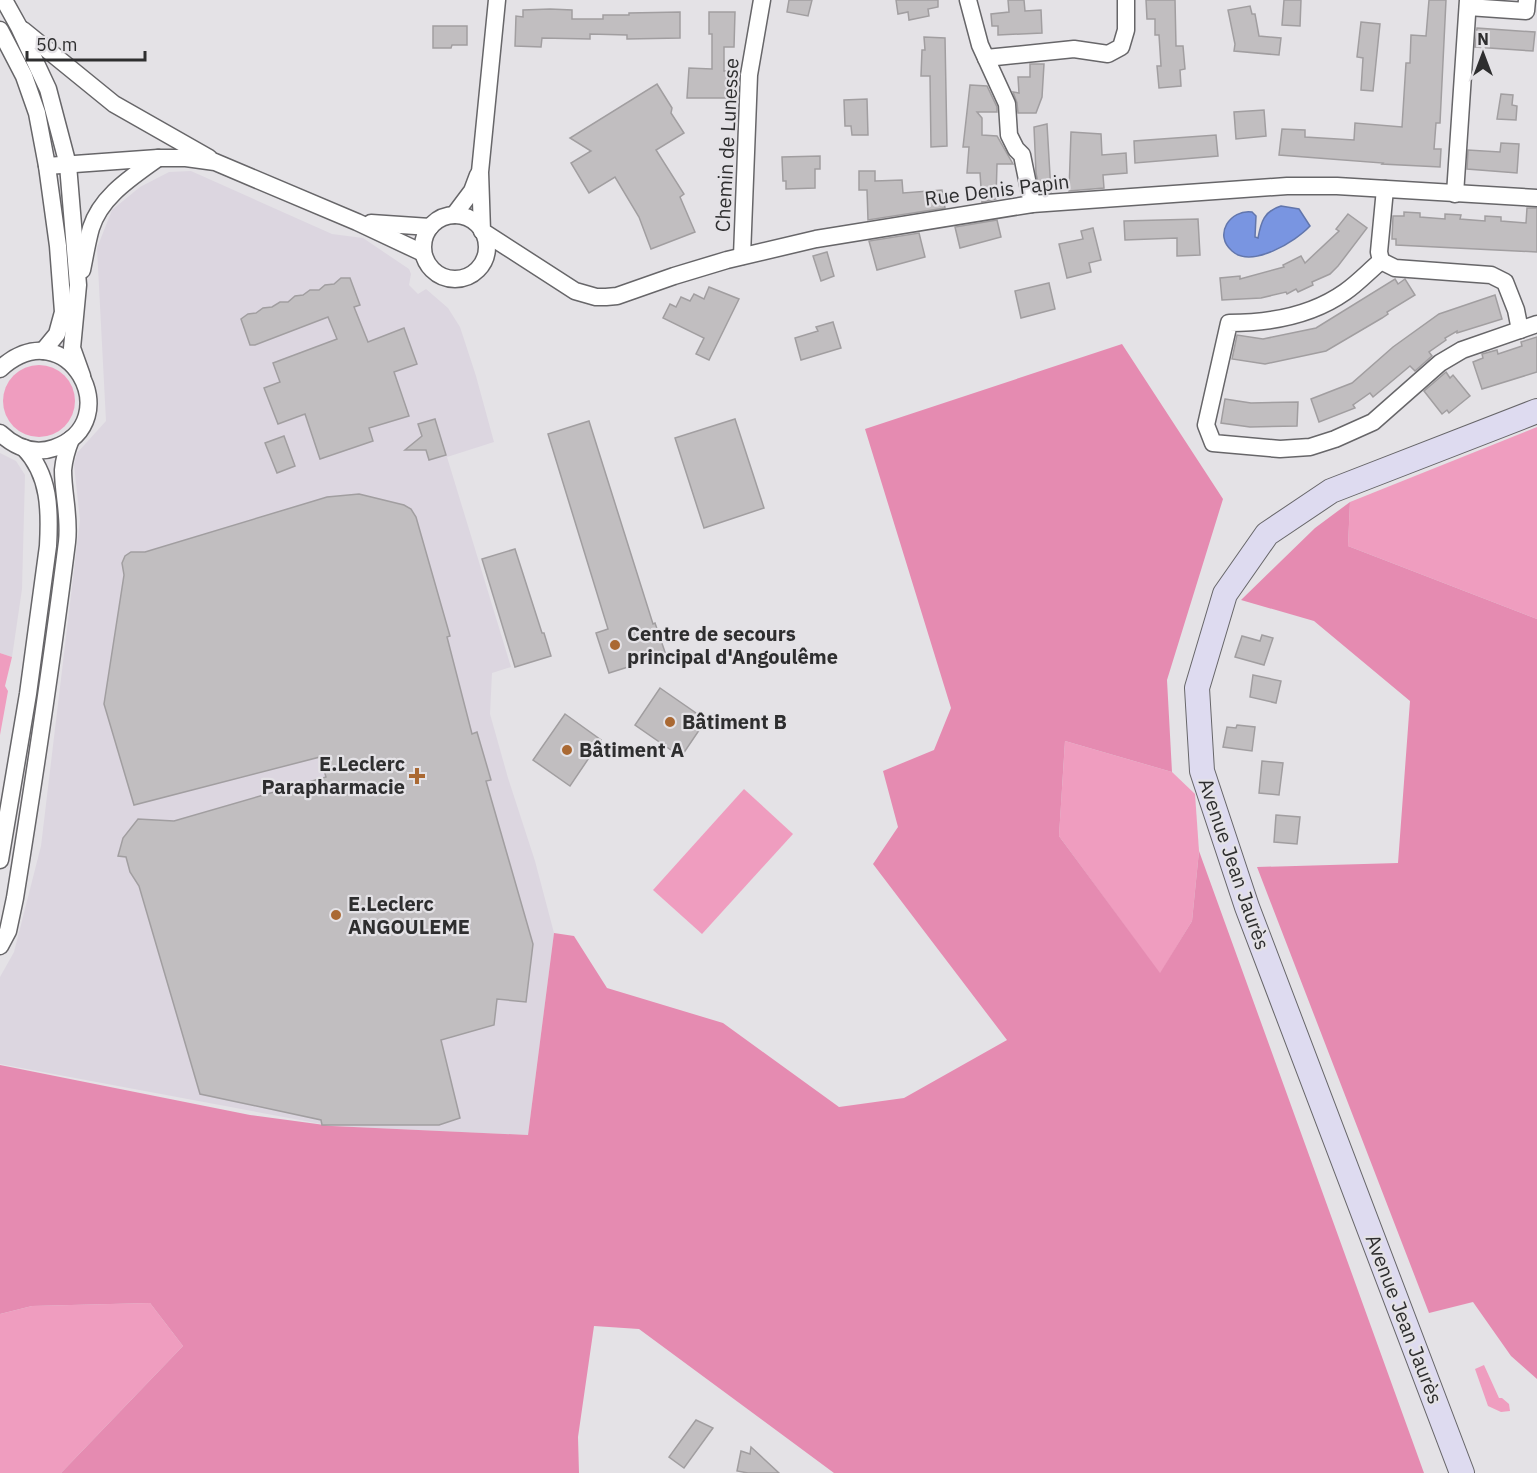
<svg xmlns="http://www.w3.org/2000/svg" width="1537" height="1473" font-family="'IBM Plex Sans',sans-serif">
<style>
.built{fill:#dcd6e0}
.green{fill:#ef9dbf}
.forest{fill:#e58bb1}
.water{fill:#7995e1;stroke:#6276ac;stroke-width:1.5}
.building{fill:#c1bec0;stroke:#a19ea0;stroke-width:1.5}
.lines{fill:none;stroke-linecap:round;stroke-linejoin:round}
.street-casing{stroke:#676669;stroke-width:19}
.secondary-casing{stroke:#676669;stroke-width:26}
.street{stroke:#fff;stroke-width:16}
.secondary{stroke:#dedbf0;stroke-width:24}
.poi-dot{fill:#aa6933;stroke:#e4e2e6;stroke-width:2}
.labels{text-anchor:middle;stroke-width:4.5;stroke-linejoin:round;paint-order:stroke}
.street-label{font-size:20px;fill:#2e2e2f;stroke:#e4e2e6}
.poi-label{font-size:20px;font-weight:bold;fill:#2e2e2f;stroke:#e4e2e6;text-anchor:start}
</style>
<rect width="100%" height="100%" fill="#e4e2e6"/>
<g class="built">
<polygon points="191,171 332,234 363,238 409,269 411,274 409,285 418,294 426,289 448,308 460,327 476,376 494,442 447,457 511,667 492,673 490,714 508,778 535,861 554,933 528,1135 332,1126 0,1064 0,977 14,952 41,846 80,520 74,465 77,453 106,421 97,248 112,210 140,187 169,172"/>
<polygon points="0,453 16,461 25,475 22,589 12,657 0,653"/>
</g>
<g class="green">
<circle cx="39" cy="401" r="36"/>
<polygon points="1537,427 1537,619 1348,546 1350,502"/>
<polygon points="0,653 12,657 5,686 8,691 0,735"/>
<polygon points="1065,741 1172,772 1195,794 1199,851 1192,921 1160,974 1059,836"/>
<polygon points="744,789 793,834 702,934 653,890"/>
<polygon points="150,1303 183,1346 61,1473 0,1473 0,1314 32,1306"/>
<polygon points="1484,1365 1499,1398 1502,1398 1509,1404 1510,1411 1501,1412 1488,1406 1475,1369"/>
</g>
<g class="forest">
<polygon points="1122,344 1223,499 1167,680 1172,772 1065,741 1059,836 1160,973 1192,921 1199,851 1424,1473 834,1473 639,1329 594,1326 578,1437 579,1473 61,1473 183,1346 150,1303 32,1306 0,1314 0,1065 250,1115 332,1126 528,1135 554,933 574,936 607,988 723,1023 839,1107 904,1098 1007,1040 873,864 898,827 883,771 934,750 951,708 865,429"/>
<polygon points="1350,502 1348,546 1537,619 1537,1379 1511,1356 1473,1302 1429,1313 1257,867 1398,863 1410,701 1314,621 1241,600 1315,528"/>
</g>
<path class="water" d="M1281,206L1299,209L1310,226C1296,241 1252,269 1232,251C1213,235 1230,209 1252,212L1256,216L1255,237L1258,238C1261,222 1264,211 1281,206Z"/>
<g class="building">
<polygon points="789,0 812,0 808,16 787,12"/>
<polygon points="896,0 938,0 938,7 928,9 929,16 909,20 908,12 898,14"/>
<polygon points="1008,0 1024,0 1025,11 1041,10 1042,33 998,35 998,26 992,26 991,14 1009,12"/>
<polygon points="1146,0 1175,0 1176,46 1183,46 1185,69 1180,70 1181,86 1159,88 1157,66 1161,66 1159,35 1155,35 1155,19 1147,19"/>
<polygon points="1284,0 1301,0 1300,26 1282,25"/>
<polygon points="1429,0 1446,0 1440,123 1436,123 1434,149 1441,149 1440,167 1382,164 1383,163 1279,155 1282,129 1305,130 1305,137 1354,140 1355,123 1402,127 1406,63 1410,63 1411,35 1426,36"/>
<polygon points="1250,6 1252,14 1255,14 1259,36 1281,38 1279,55 1234,51 1235,44 1228,10"/>
<polygon points="550,9 572,10 572,19 603,19 603,15 629,15 629,13 680,12 680,38 627,39 627,35 590,34 590,39 542,38 541,47 515,46 516,16 523,17 523,10"/>
<polygon points="709,12 735,12 734,47 724,47 724,71 728,71 727,98 687,98 689,68 712,69 712,34 709,34"/>
<polygon points="1361,22 1380,24 1373,91 1361,90 1363,58 1357,57"/>
<polygon points="433,26 467,26 467,45 452,45 451,48 433,48"/>
<polygon points="1477,28 1535,32 1533,51 1475,47"/>
<polygon points="924,37 945,38 947,146 931,147 930,76 921,76 922,50 925,50"/>
<polygon points="1030,64 1044,64 1042,97 1036,113 1018,113 1017,103 1013,92 1019,93 1018,77 1030,77"/>
<polygon points="657,84 672,108 671,113 684,133 656,150 684,194 680,197 695,232 651,249 639,217 615,177 589,193 571,163 591,151 570,138"/>
<polygon points="970,85 987,86 997,107 997,112 977,112 982,118 982,135 997,136 1013,164 997,164 996,199 982,202 980,173 967,173 969,147 963,147"/>
<polygon points="1501,94 1513,95 1512,105 1517,106 1516,120 1497,119"/>
<polygon points="867,99 868,135 852,135 851,126 845,126 844,100"/>
<polygon points="1264,110 1266,136 1236,139 1234,112"/>
<polygon points="1047,124 1051,192 1040,193 1036,173 1034,127"/>
<polygon points="1071,132 1101,134 1102,155 1126,153 1127,173 1103,175 1104,188 1069,191"/>
<polygon points="1216,135 1218,156 1135,163 1134,141"/>
<polygon points="1501,143 1519,144 1517,173 1467,169 1468,150 1500,152"/>
<polygon points="820,156 820,169 815,169 815,188 786,189 786,181 783,181 782,157"/>
<polygon points="859,171 875,171 875,181 902,180 903,193 942,190 945,208 868,220 867,190 859,190"/>
<polygon points="1527,208 1537,208 1537,252 1396,245 1396,239 1392,239 1393,216 1404,216 1404,212 1420,213 1420,217 1445,219 1445,214 1461,215 1460,219 1485,221 1485,216 1501,217 1501,221 1526,223"/>
<polygon points="1348,214 1367,228 1338,266 1330,274 1312,282 1313,285 1298,292 1296,289 1287,294 1286,292 1261,298 1222,300 1220,278 1240,276 1240,279 1284,267 1283,265 1301,256 1305,263 1339,231 1336,229"/>
<polygon points="1198,219 1200,255 1177,256 1177,238 1125,240 1124,221"/>
<polygon points="997,220 1001,237 960,248 955,227"/>
<polygon points="1093,228 1101,260 1089,263 1091,272 1067,278 1059,244 1083,239 1081,231"/>
<polygon points="919,233 925,257 877,270 869,241"/>
<polygon points="827,252 834,276 821,281 813,256"/>
<polygon points="341,278 350,278 360,305 354,307 368,342 404,328 417,364 394,372 409,416 369,428 373,441 320,459 305,414 278,424 264,388 280,382 273,363 337,339 328,317 255,345 250,345 241,319 248,314 256,313 263,308 272,307 280,302 288,302 295,296 303,295 310,290 319,290 325,285 334,284"/>
<polygon points="1395,279 1398,284 1405,279 1415,295 1387,312 1388,314 1382,318 1326,351 1265,364 1232,359 1237,335 1263,339 1316,328"/>
<polygon points="1049,283 1055,309 1021,318 1015,291"/>
<polygon points="709,287 739,299 709,360 696,354 704,338 663,318 670,304 676,307 681,297 690,301 694,294 704,299"/>
<polygon points="1495,295 1502,319 1457,333 1457,331 1445,338 1446,340 1429,352 1432,356 1415,371 1410,366 1373,397 1370,393 1353,405 1355,408 1319,422 1311,399 1352,383 1393,347 1439,314"/>
<polygon points="833,322 841,348 801,360 795,338 818,331 816,327"/>
<polygon points="1537,337 1537,372 1482,389 1473,362 1483,358 1482,354 1497,350 1498,354 1522,346 1521,342"/>
<polygon points="1446,372 1450,378 1453,375 1470,396 1449,413 1447,410 1442,414 1424,391"/>
<polygon points="1225,399 1251,403 1298,402 1297,426 1250,427 1221,423"/>
<polygon points="435,419 446,455 429,460 426,450 405,450 422,436 418,424"/>
<polygon points="735,419 764,508 704,528 675,438"/>
<polygon points="589,421 653,624 655,623 666,655 609,673 596,633 608,629 548,434"/>
<polygon points="284,436 295,466 277,473 265,443"/>
<polygon points="359,494 404,505 411,509 416,517 450,636 447,637 472,734 477,732 491,780 486,781 533,944 526,1002 497,999 494,1025 441,1040 460,1118 439,1125 322,1125 321,1120 200,1094 139,886 130,872 126,857 118,856 123,838 138,819 174,821 326,777 320,757 134,805 104,704 124,575 122,563 125,556 131,552 145,552 327,497"/>
<polygon points="515,549 542,633 544,633 551,656 515,667 482,559"/>
<polygon points="1262,635 1273,638 1264,665 1235,657 1242,636 1260,641"/>
<polygon points="1253,675 1281,681 1276,703 1250,697"/>
<polygon points="660,688 706,720 681,757 635,725"/>
<polygon points="565,714 601,740 570,786 533,760"/>
<polygon points="1237,725 1255,727 1252,751 1223,747 1227,727 1236,728"/>
<polygon points="1262,761 1283,763 1279,795 1259,793"/>
<polygon points="1276,815 1300,817 1297,844 1274,842"/>
<polygon points="696,1420 713,1428 684,1468 669,1457"/>
<polygon points="751,1447 779,1473 748,1473 737,1471 741,1451 750,1454"/>
</g>
<g class="lines">
<defs>
<g id="street">
<polyline points="4,0 19,27 48,89 68,165 78,285 72,348 82,376"/>
<polyline points="497,0 480,172 482,231 575,291 596,297 606,297 617,296 674,276 727,260 816,239 1032,204 1287,186 1337,186 1537,198"/>
<polyline points="968,0 980,45 1007,104 1009,135 1016,149 1022,155 1032,204"/>
<polyline points="1468,7 1526,11 1527,0"/>
<polyline points="0,30 24,76 37,113 47,166 58,246 63,312 57,334 43,351"/>
<polyline points="23,30 114,104 209,158"/>
<polyline points="986,58 1074,49 1108,54 1121,47 1126,30 1126,0"/>
<polyline points="47,166 158,158 186,158 215,162 357,222 423,253"/>
<path d="M1385,189L1379,252L1381,261C1369,271 1358,283 1345,292C1311,316 1270,323 1229,323L1206,425L1213,443L1280,449L1310,447L1335,439L1373,422L1440,363L1462,350L1537,324"/>
<polyline points="1455,194 1468,0"/>
<polyline points="454,215 472,191 478,175"/>
<circle cx="455" cy="247" r="32"/>
<polyline points="371,223 430,227"/>
<polyline points="742,256 749,75 762,0"/>
<polyline points="1381,261 1395,268 1491,275 1505,282 1516,310 1520,330"/>
<path d="M82,270C85,256 87,242 91,228C101,196 132,177 158,158"/>
<path d="M0,369C68,307 129,422 54,448C34,455 15,447 0,433"/>
<path d="M0,860L28,694L48,546C50,511 50,475 24,448"/>
<path d="M0,946L8,931L15,898C34,780 52,661 67,542C70,517 63,494 63,470C64,459 67,449 71,439"/>
</g>
<polyline id="secondary" points="1462,1473 1247,907 1202,771 1197,688 1225,594 1267,534 1331,491 1537,411"/>
</defs>
<use href="#street" class="street-casing"/>
<use href="#secondary" class="secondary-casing"/>
<use href="#street" class="street"/>
<use href="#secondary" class="secondary"/>
</g>
<g class="poi-dot">
<circle cx="615" cy="645" r="6"/>
<circle cx="670" cy="722" r="6"/>
<circle cx="567" cy="750" r="6"/>
<path d="M414 767h6v6h6v6h-6v6h-6v-6h-6v-6h6z"/>
<circle cx="336" cy="915" r="6"/>
</g>
<g class="labels">
<g class="street-label">
<text transform="translate(727 145) rotate(-87)" y="7">Chemin de Lunesse</text>
<text transform="translate(997 190) rotate(-7)" y="7">Rue Denis Papin</text>
<text transform="translate(1234 864) rotate(71)" y="7">Avenue Jean Jaurès</text>
<text transform="translate(1404 1319) rotate(69)" y="7">Avenue Jean Jaurès</text>
</g>
<g class="poi-label">
<text x="627" y="641">Centre de secours<tspan x="627" dy="23">principal d'Angoulême</tspan></text>
<text x="682" y="729">Bâtiment B</text>
<text x="579" y="757">Bâtiment A</text>
<text x="405" y="771" text-anchor="end">E.Leclerc<tspan x="405" dy="23">Parapharmacie</tspan></text>
<text x="348" y="911">E.Leclerc<tspan x="348" dy="23">ANGOULEME</tspan></text>
</g>
</g>
<g transform="translate(1483 54)" stroke="#e4e2e6" stroke-width="4.5" paint-order="stroke">
<path d="M0-4.5L10 22L0 15L-10 22Z" fill="#2e2e2f"/>
<text y="-9" font-size="16" font-weight="bold" text-anchor="middle" fill="#2e2e2f">N</text>
</g>
<path d="M27 51v9h118v-9" fill="none" stroke="#2e2e2f" stroke-width="3"/>
<text x="36" y="51" font-size="18" fill="#2e2e2f" stroke="#e4e2e6" stroke-width="4.5" paint-order="stroke">50 m</text>
</svg>
